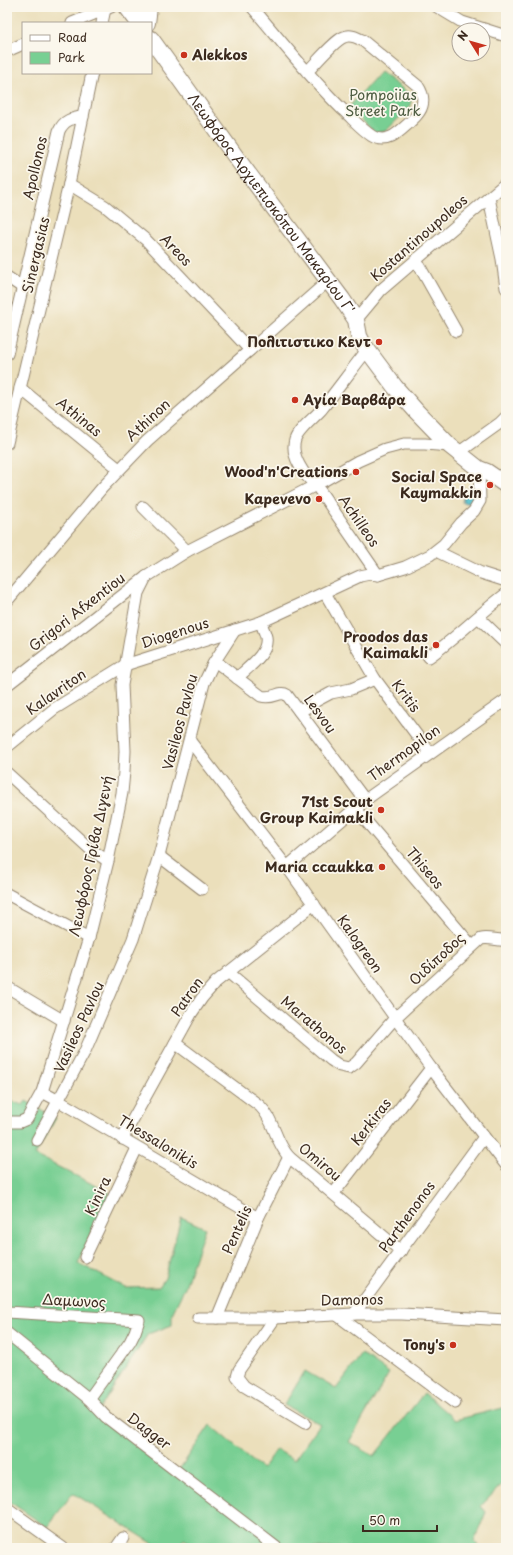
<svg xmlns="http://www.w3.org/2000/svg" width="513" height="1555" font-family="'Playpen Sans',sans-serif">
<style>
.green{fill:#78cf93;stroke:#5a7c58}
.water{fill:#53bfcd;stroke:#477476}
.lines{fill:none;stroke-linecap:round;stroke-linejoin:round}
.street-casing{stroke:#93846c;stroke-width:13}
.secondary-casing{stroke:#93846c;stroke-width:18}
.street{stroke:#fff;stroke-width:11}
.secondary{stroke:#fff;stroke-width:16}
.poi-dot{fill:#c8321e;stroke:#fbf7ec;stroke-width:1.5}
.labels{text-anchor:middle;stroke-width:3.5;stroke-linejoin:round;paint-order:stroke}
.poi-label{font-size:14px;font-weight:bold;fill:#3b2a1e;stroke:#fbf7ec;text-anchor:end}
.park-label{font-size:14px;fill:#4d5c41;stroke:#fbf7ec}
.street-label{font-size:14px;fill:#3b2a1e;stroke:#fbf7ec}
</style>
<rect width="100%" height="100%" fill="#fbf7ec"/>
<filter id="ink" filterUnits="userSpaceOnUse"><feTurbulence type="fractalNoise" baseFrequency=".025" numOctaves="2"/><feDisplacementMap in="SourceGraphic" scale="8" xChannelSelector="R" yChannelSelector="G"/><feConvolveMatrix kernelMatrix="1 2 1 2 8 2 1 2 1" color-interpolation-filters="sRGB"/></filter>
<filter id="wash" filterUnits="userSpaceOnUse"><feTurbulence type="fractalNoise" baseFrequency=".012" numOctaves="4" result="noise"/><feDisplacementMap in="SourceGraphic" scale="16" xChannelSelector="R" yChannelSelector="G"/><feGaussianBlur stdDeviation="0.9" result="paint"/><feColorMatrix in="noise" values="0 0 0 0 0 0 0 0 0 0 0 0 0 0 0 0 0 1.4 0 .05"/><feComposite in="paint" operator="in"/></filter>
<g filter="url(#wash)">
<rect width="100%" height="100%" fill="#ebdfbb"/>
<g class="green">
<polygon points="380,72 411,95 411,106 386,131 375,133 349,107"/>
<polygon points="7,1100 23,1105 26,1101 56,1118 35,1155 110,1193 78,1263 126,1288 159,1287 165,1278 181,1217 205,1228 185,1287 172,1314 172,1325 148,1334 97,1413 174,1477 210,1425 262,1469 276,1449 294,1460 320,1424 284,1405 305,1371 336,1389 362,1354 389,1373 349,1442 374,1456 424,1393 455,1420 503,1408 506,1404 506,1480 481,1506 486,1512 474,1541 480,1548 198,1548 184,1539 177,1548 160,1548 73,1493 47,1527 7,1500"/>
</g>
<polygon class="water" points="465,489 474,491 472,504 462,502"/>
</g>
<g filter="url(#ink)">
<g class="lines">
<defs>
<g id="street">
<path d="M252,7C282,42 310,78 343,110C352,118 361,129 372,136C387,145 399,132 409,123C414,118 420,114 422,106C424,99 422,92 418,86L362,40C356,37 350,34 344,37C335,40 315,64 307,72"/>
<polyline points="437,7 462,22 506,36"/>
<polyline points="72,23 111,7"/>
<polyline points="102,23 105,9"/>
<polyline points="7,51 23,44"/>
<polyline points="69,184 105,206 146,240 250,350"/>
<polyline points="489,198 502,259 506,288"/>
<polyline points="416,260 456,331"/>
<polyline points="7,277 22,287"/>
<polyline points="356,320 381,290 506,183"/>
<path d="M368,349C352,369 337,390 321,410C314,418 298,430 295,440C290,455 304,476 316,485L378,575"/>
<path d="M7,354L59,131C64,120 72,118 83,117"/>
<polyline points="20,388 119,469"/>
<polyline points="7,443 69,184 92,73"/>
<polyline points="458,453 500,423 506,417"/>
<polyline points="143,507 187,551"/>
<polyline points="436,551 481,573 506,581"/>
<polyline points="325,593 375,679 430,753"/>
<polyline points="7,601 102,488 147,441 328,281"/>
<polyline points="478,617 506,644"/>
<path d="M426,653L429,657C456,638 479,614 506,594"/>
<path d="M215,661L261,696C274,700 279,690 287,695L365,800"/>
<path d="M237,678C247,668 269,654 266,637C265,632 262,627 261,622"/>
<polyline points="7,685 146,577 187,551 316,485 358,461 385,449 404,444 425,444 450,446"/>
<polyline points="299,711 308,707 316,701 331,693 351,689 375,679"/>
<polyline points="190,741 287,867 431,1068 506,1165"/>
<polyline points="7,747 54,709 125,665 261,622 360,576 370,574 378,575 405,567 430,555 444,544 461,523 474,511 480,501 479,469"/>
<polyline points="7,773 90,849 108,861"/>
<polyline points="355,808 472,946"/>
<polyline points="159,856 202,889"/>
<polyline points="287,867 365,800 506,700"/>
<polyline points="7,894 89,938"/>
<path d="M228,972L331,1060L340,1066L349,1068L356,1063L395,1018L481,939C490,937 497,941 506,940"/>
<polyline points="7,987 64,1021"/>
<path d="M175,1043L260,1106C275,1121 274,1140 289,1157L401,1251"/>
<polyline points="42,1092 59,1101 258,1218"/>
<polyline points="7,1122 20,1122 27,1119 42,1092 89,938 108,861 122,793 124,772 125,751 122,685 138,593 146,577"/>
<polyline points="122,1139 191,1014 202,998 216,982 314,904"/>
<polyline points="37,1140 85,1051 133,939 159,856 204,683 213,664 235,630"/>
<polyline points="334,1193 431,1068"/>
<polyline points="85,1257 137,1148"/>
<polyline points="7,1312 139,1320 135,1332 130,1342 89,1399"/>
<polyline points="354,1314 484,1137"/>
<polyline points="337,1315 455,1403"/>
<polyline points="198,1318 275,1318 354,1314 402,1314 506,1320"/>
<polyline points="217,1318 258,1218 289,1157"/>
<polyline points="275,1318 239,1370 237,1377 244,1386 305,1423"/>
<polyline points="7,1333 89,1399 106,1417 277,1548"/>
<polyline points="7,1508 63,1548"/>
<polyline points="116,1548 123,1538"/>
</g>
<g id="secondary">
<polyline points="127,7 139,23"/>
<polyline points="147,23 149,7"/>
<path id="s1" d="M151,39L238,160L342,299L356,320L359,336L363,344L395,387L417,412L450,446L479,469L487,472L506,485"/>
</g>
</defs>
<use href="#street" class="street-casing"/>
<use href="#secondary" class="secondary-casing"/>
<use href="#street" class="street"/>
<use href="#secondary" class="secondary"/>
</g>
</g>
<g class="poi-dot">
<circle cx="184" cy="55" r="4"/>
<circle cx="379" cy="342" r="4"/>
<circle cx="295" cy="400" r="4"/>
<circle cx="356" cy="472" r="4"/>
<circle cx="490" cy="485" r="4"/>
<circle cx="319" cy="499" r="4"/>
<circle cx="436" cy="645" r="4"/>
<circle cx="381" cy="810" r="4"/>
<circle cx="382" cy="867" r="4"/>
<circle cx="453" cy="1345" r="4"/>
</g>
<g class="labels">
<g class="poi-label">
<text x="192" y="60" text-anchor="start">Alekkos</text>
<text x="371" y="347">Πολιτιστικο Κεντ</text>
<text x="303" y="405" text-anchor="start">Αγία Βαρβάρα</text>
<text x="348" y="477">Wood'n'Creations</text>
<text x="482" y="482">Social Space<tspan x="482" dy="16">Kaymakkin</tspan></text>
<text x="311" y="504">Kapevevo</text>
<text x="428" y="642">Proodos das<tspan x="428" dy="16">Kaimakli</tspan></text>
<text x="373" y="807">71st Scout<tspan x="373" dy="16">Group Kaimakli</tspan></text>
<text x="374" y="872">Maria ccaukka</text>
<text x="445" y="1350">Tony's</text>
</g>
<g class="park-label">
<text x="383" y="100">Pompoiias<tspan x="383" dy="16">Street Park</tspan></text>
</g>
<g class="street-label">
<text transform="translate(35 168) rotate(-77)" y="5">Apollonos</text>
<text dy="5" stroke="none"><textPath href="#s1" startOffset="204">Λεωφόρος Αρχιεπισκόπου Μακαρίου Γ'</textPath></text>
<text transform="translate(419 238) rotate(-41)" y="5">Kostantinoupoleos</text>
<text transform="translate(176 250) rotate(46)" y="5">Areos</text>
<text transform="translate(36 255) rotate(-77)" y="5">Sinergasias</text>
<text transform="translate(79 417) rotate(39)" y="5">Athinas</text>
<text transform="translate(148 420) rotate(-43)" y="5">Athinon</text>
<text transform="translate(359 521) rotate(55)" y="5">Achilleos</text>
<text transform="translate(77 612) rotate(-38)" y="5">Grigori Afxentiou</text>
<text transform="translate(175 633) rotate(-18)" y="5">Diogenous</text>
<text transform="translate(56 692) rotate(-35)" y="5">Kalavriton</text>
<text transform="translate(406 696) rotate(53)" y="5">Kritis</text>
<text transform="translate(320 714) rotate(54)" y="5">Lesvou</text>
<text transform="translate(180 722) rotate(-75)" y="5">Vasileos Pavlou</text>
<text transform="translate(404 753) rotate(-36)" y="5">Thermopilon</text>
<text transform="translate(91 856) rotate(-78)" y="5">Λεωφόρος Γρίβα Διγενή</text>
<text transform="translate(425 868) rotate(50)" y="5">Thiseos</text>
<text transform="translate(360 944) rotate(55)" y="5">Kalogreon</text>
<text transform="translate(437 959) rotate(-43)" y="5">Οιδίποδος</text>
<text transform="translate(187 997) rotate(-55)" y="5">Patron</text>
<text transform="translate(314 1025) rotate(40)" y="5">Marathonos</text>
<text transform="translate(79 1027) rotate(-65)" y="5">Vasileos Pavlou</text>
<text transform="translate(371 1122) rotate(-52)" y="5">Kerkiras</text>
<text transform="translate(158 1142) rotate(31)" y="5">Thessalonikis</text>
<text transform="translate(320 1162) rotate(40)" y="5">Omirou</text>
<text transform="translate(98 1196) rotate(-65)" y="5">Kinira</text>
<text transform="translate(407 1217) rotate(-54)" y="5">Parthenonos</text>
<text transform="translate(237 1230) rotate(-66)" y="5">Pentelis</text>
<text transform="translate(352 1300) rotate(-1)" y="5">Damonos</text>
<text transform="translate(74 1301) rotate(3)" y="5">Δαμωνος</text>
<text transform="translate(149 1431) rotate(37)" y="5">Dagger</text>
</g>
</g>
<rect width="513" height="1555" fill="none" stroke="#fbf7ec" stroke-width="24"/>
<rect x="22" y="22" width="130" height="52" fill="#fbf7ec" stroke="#aea59a"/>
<rect x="30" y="35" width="20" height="6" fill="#ffffff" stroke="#aea59a"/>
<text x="58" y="42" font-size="12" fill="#3b2a1e">Road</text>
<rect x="30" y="52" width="20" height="12" fill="#78cf93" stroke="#aea59a"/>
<text x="58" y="62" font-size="12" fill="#3b2a1e">Park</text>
<g transform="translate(471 42) rotate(307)"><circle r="19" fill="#fbf7ec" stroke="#aea59a"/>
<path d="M0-3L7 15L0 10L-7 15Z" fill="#c8321e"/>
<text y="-6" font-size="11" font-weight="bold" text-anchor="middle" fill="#3b2a1e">N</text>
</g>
<path d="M363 1525v6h74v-6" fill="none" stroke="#3b2a1e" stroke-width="2"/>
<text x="369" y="1525" font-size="12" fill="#3b2a1e" stroke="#fbf7ec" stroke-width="3" paint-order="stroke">50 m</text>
</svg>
